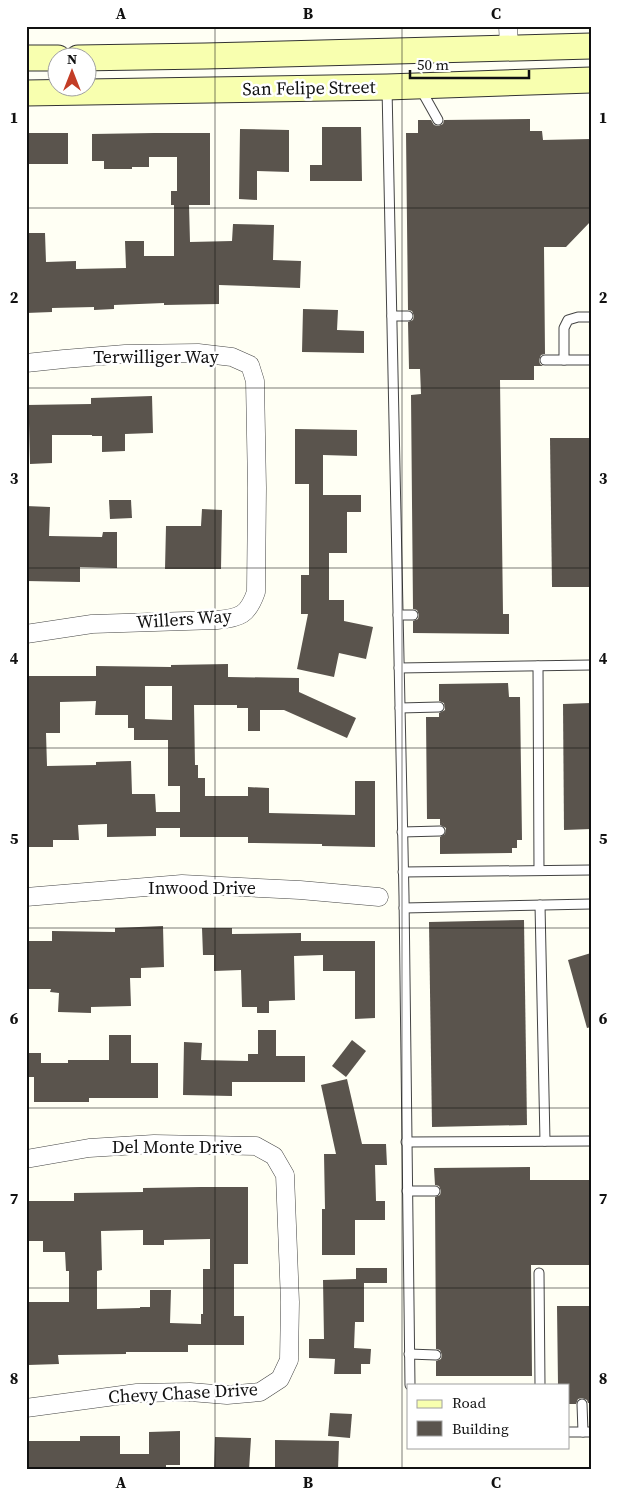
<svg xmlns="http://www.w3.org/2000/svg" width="617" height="1496" font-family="'Source Serif 4',serif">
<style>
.building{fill:#5a544d;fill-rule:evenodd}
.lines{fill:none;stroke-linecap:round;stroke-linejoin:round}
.lane-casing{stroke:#444;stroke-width:11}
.street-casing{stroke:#444;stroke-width:19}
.secondary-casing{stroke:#333;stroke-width:27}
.lane{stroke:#fff;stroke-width:9}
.street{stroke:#fff;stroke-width:18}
.secondary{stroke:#f8ffaf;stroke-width:25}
.grid{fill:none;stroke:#111;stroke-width:1;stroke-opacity:0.55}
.labels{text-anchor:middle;stroke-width:5;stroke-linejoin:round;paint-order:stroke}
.street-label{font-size:18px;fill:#111;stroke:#fff}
.neatline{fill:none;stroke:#111;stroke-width:2}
.grid-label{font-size:16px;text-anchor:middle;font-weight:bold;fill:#111}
</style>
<rect width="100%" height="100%" fill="#fffff4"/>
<g class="building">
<polygon points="530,119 530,131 542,131 543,140 591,139 591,221 566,247 544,247 545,354 541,355 539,360 540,364 543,366 534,366 534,380 500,380 503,614 509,614 509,634 413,633 413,621 418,619 419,615 417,610 413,609 411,395 421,394 420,369 409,369 408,322 413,320 414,316 412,311 408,310 406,133 418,133 418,120 431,120 434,125 438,126 443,124 444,120"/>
<polygon points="322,127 361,127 362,181 310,181 310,165 322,165"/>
<polygon points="240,129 289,130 289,172 257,171 257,200 239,199"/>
<rect x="26" y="133" width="42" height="31"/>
<polygon points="154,133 210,133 210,205 189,205 190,242 232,241 233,224 274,225 273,260 301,261 300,288 219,285 219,304 164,305 164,303 114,305 114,309 94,310 94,307 52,308 52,312 26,313 26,295 28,295 28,269 26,269 26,233 45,233 46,262 76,261 76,269 126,268 125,241 144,241 144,256 174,256 174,205 171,205 171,191 177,191 177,157 149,157 149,167 132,167 132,169 104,169 104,161 92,161 92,134"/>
<polygon points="303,309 338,310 337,330 364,331 364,353 302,352"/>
<polygon points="152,396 153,433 125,434 125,451 102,452 102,436 92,436 92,435 52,435 52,463 30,464 29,423 26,423 26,405 91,404 91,398"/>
<polygon points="295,429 357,430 357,456 323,455 323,495 361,495 361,512 347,512 347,553 329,553 329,600 344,600 344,621 373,627 366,659 339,653 334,677 297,669 308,614 301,614 301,575 309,575 309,484 295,484"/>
<polygon points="550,438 591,438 591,587 552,587"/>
<polygon points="109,500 131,500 132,518 110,519"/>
<polygon points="26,506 50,507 49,536 102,537 103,532 117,532 117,568 80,567 80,582 26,581 27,534 26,534"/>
<polygon points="202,509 222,510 221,569 165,569 166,526 201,526"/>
<path d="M228,664V677L299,678V692L356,718L347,738L284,710H260V731H248V708H237V705H194L195,765H198V778H205V796H248V787L269,788V813L355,815V781H375V847L322,846V844L248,843V837H180V828H156V836L107,837V824L78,825L79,840H53V847H28L26,740H29V676H96V666L171,667V665ZM145,686H172V720L145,719ZM96,701L95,715H128V728H134V740H168V786H180V812H156L155,794H132L131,761L96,762V765L47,766L46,733H60V702Z"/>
<polygon points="508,683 509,697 520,697 522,840 517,840 517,848 512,848 512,853 440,854 440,837 445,834 446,828 440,825 440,819 427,819 426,717 439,717 439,713 445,710 444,703 439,701 439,684"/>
<polygon points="591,703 591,829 564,830 563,704"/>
<polygon points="524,920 527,1125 432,1127 429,922"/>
<polygon points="163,926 164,967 141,968 141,978 130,978 131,1006 91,1007 91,1013 58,1012 59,993 50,992 51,989 26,989 26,941 52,941 52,931 115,932 115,928"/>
<polygon points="202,928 232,928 232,934 301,933 301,941 375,941 375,1018 355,1019 355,971 323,971 323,955 294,956 295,1000 269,1001 269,1013 257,1013 257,1007 242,1007 241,970 214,971 214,955 203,955"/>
<polygon points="591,953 591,1027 587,1028 568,960"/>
<polygon points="258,1030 276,1030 276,1056 305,1056 305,1082 232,1082 232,1096 183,1095 184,1042 202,1043 201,1060 248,1061 248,1054 258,1054"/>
<polygon points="109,1035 131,1035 131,1063 158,1063 158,1098 89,1098 89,1102 34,1102 34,1077 26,1077 26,1053 41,1053 41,1063 68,1063 68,1060 109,1060"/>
<polygon points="352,1040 366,1051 346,1077 332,1066"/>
<polygon points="347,1079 362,1144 386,1144 387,1165 375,1165 376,1201 385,1201 385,1220 355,1220 355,1255 322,1255 322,1209 325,1209 324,1154 336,1154 321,1085"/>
<polygon points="530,1167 530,1180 591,1180 591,1265 531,1265 532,1376 436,1376 436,1361 441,1359 442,1355 440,1350 436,1349 435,1197 440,1195 441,1191 439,1186 435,1185 434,1168"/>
<path d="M201,1187H248V1264H234V1316H244V1345H188V1352H126V1354L58,1355L59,1364L28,1365V1350H26V1302H69V1271H66L65,1252H43V1241H26V1201H74V1193L143,1192V1188ZM143,1230V1245H164V1240L210,1239V1269H203V1314H201V1324L170,1323L171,1290H150V1307H140V1308L97,1309V1271L102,1270L101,1231Z"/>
<polygon points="356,1268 387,1268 387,1283 364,1283 364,1322 355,1322 354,1348 371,1349 370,1364 361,1364 361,1374 334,1374 335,1359 309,1358 309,1339 324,1339 323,1280 356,1279"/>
<polygon points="557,1306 591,1306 591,1403 588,1403 587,1400 582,1398 578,1399 576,1404 568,1404 568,1385 558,1385"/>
<polygon points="330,1413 352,1414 350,1438 328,1436"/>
<polygon points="180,1431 180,1465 166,1465 166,1470 26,1470 26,1441 80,1441 80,1436 120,1436 120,1454 149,1454 149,1432"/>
<polygon points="215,1437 251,1438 249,1470 214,1470"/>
<polygon points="275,1440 339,1441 338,1470 275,1470"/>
</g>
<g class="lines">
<defs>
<g id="lane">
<polyline points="387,88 404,896 410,1385"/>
<polyline points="420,88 438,120"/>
<polyline points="392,316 408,316"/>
<polyline points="545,360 591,360"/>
<polyline points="564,360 564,328 568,320 578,317 591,317"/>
<polyline points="398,615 413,615"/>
<polyline points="538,666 539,870"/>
<polyline points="399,668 591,665"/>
<polyline points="400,708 439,707"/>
<polyline points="402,832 440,831"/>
<polyline points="403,872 591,870"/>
<polyline points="540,905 545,1141"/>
<polyline points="404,908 591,904"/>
<polyline points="406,1142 591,1141"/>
<polyline points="407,1191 435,1191"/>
<polyline points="539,1273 540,1385"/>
<polyline points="409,1354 436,1355"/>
<polyline points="582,1404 583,1432"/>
<polyline points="568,1432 591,1432"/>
</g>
<g id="street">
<polyline points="508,26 509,47"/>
<path d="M26,363L64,359L125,354L198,353L232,357L250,365L255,381L257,488L256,592C248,615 240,618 217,620L92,624L26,634"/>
<polyline points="26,897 182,884 300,890 379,897"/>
<polyline points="26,1159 89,1148 154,1144 256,1146 274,1156 285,1175 290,1302 289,1360 280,1379 260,1392 227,1395 190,1392 137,1393 26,1408"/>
</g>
<g id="secondary">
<polyline points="26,58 58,58"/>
<polyline points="78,58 205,56 591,46"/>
<polyline points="26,93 387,87 591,80"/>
</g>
</defs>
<use href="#lane" class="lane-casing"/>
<use href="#street" class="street-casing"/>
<use href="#secondary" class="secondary-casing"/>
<use href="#lane" class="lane"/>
<use href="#street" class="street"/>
<use href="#secondary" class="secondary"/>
</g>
<path class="grid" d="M215,26V1470M402,26V1470M26,208H591M26,388H591M26,568H591M26,748H591M26,928H591M26,1108H591M26,1288H591"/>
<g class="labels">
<g class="street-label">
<text transform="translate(309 88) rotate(-1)" y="6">San Felipe Street</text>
<text x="156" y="363">Terwilliger Way</text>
<text transform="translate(184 619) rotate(-4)" y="6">Willers Way</text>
<text x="202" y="894">Inwood Drive</text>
<text x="177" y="1153">Del Monte Drive</text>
<text transform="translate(183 1393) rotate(-3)" y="6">Chevy Chase Drive</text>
</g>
</g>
<rect width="617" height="1496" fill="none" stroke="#ffffff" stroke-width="55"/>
<rect x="407" y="1384" width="162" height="65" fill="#ffffff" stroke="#a0a0a0"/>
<rect x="417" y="1400" width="25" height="8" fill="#f8ffaf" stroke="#a0a0a0"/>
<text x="452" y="1408" font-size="15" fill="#111111">Road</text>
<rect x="417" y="1421" width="25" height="15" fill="#5a544d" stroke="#a0a0a0"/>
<text x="452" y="1434" font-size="15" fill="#111111">Building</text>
<g transform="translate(72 72)"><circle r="24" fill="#ffffff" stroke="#a0a0a0"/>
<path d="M0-4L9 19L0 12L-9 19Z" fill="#c33d26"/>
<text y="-8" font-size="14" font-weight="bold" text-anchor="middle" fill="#111111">N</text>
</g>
<path d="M410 70v8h119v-8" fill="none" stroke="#111111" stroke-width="2.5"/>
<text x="417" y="70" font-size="15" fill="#111111" stroke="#ffffff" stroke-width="4" paint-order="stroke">50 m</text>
<rect x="28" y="28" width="562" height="1440" class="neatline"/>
<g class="grid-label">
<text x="121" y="19">A</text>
<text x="308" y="19">B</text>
<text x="496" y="19">C</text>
<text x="14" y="123">1</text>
<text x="603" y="123">1</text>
<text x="14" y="303">2</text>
<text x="603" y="303">2</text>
<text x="14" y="484">3</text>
<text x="603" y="484">3</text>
<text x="14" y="664">4</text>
<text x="603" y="664">4</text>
<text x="14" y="844">5</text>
<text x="603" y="844">5</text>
<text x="14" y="1024">6</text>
<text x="603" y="1024">6</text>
<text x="14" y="1204">7</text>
<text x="603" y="1204">7</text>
<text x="14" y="1384">8</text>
<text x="603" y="1384">8</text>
<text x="121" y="1488">A</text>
<text x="308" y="1488">B</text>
<text x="496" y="1488">C</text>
</g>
</svg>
